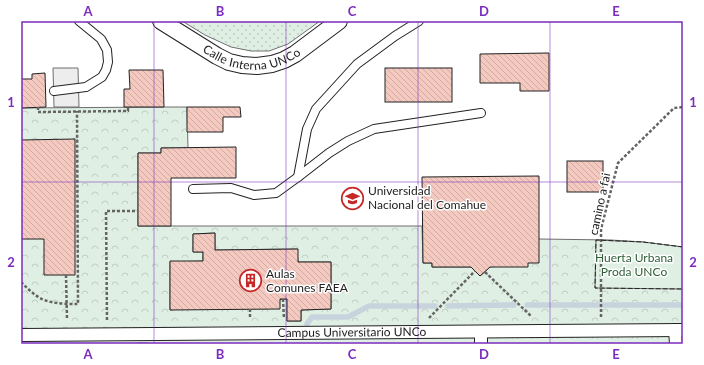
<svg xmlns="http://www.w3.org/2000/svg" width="704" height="365" font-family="Lato,sans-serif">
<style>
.grass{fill:url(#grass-dots);stroke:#6f6f6f}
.forest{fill:url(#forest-crowns);stroke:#6f6f6f;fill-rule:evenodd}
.garden{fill:#e0efe3;stroke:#6f6f6f}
.parking{fill:#ededed;stroke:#6f6f6f}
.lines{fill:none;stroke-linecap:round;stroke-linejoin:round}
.stream{stroke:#c7d3dd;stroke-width:5.5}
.building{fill:url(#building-back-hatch);stroke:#222}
.service-casing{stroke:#222;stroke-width:10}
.pedestrian-casing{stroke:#222;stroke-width:14}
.minor-casing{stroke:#222;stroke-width:18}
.path{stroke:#646464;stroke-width:2.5;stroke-dasharray:3 2;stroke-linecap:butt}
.service{stroke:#fff;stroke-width:8}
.pedestrian{stroke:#fff;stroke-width:12}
.minor{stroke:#fff;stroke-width:16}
.fence{stroke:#222;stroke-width:1;stroke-dasharray:5 2;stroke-linecap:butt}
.grid{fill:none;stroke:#7b2cbf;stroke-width:1;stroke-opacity:0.55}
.labels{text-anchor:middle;stroke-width:3;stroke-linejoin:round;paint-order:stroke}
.street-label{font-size:12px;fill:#222;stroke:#fff}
.poi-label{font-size:12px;fill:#222;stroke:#fff;text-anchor:start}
.park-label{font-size:12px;fill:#2f5e38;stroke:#fff}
.neatline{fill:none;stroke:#7b2cbf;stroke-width:1.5}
.grid-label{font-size:13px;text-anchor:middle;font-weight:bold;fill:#7b2cbf}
</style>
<defs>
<pattern id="grass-dots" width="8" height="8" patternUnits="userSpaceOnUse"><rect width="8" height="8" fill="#e0efe3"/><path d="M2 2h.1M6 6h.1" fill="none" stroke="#c0cdc2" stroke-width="1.8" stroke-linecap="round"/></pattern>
<pattern id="forest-crowns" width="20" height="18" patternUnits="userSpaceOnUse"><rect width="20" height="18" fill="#e0efe3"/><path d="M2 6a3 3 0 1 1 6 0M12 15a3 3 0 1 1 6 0" fill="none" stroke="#c0cdc2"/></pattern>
<pattern id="building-back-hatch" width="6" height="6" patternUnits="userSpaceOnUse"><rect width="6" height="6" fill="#f3c9c0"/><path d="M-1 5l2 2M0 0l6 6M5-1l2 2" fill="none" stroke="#d0aca5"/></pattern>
</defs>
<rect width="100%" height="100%" fill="#fff"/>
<polygon class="grass" points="182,21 320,21 288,44 269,51 251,51 231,47 205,35"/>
<path class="forest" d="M164,107H187L188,148H161V153H138V226H422L423,263H432V267H471L480,276L490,267L528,263L539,239L611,240L643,242L683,247V344H148V343H137V344H21V108ZM215,233V250L297,249L298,262H331V309L301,310V321H287V299L170,310V262L203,261V252H193V234Z"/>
<polygon class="garden" points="596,240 643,242 683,247 683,289 595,288"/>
<polygon class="parking" points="53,68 78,68 79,107 54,107"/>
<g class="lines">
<g class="stream">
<polyline points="527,305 683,305"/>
<polyline points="448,306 514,305"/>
<polyline points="307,324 312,317 348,317 369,306 435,306"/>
</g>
</g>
<g class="building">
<polygon points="549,53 549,91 520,91 520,83 480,83 480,54"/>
<rect x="385" y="68" width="67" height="34"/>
<polygon points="129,70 163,70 164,107 124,107 124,89 130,89"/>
<polygon points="45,73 46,107 21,108 21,79 32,79 32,74"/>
<polygon points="187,107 240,107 241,117 223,117 223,132 187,132"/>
<polygon points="75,139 75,275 44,275 44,239 21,239 21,140"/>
<polygon points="236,147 236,178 171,178 171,226 138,226 138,153 161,153 161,148"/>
<rect x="567" y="161" width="36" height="31"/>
<polygon points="539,176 539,263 528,263 528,267 490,267 480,276 471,267 432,267 432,263 423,263 422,177"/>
<polygon points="215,233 215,250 298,249 298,262 331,262 331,309 301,310 301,321 287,321 287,299 280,299 280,309 170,310 170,261 203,261 203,252 193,252 193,234"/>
</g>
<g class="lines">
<defs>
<g id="service">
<polyline points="54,91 86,87 102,77 106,70 108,62 107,50 101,39 79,21"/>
<polyline points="298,177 329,153 348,141 374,129 481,113"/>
<polyline points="193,189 231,188 254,195 276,193 298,177 307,129 316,109 357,64 395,36 419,21"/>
</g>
<g id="pedestrian">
<polyline points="675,330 676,344"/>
<polyline points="481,332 481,344"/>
<path id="s1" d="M21,335L683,330"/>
</g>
<g id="minor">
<path id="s2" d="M161,21L217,56L229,62L242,65L257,66L272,64L284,60L295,54L339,21"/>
</g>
</defs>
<use href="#service" class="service-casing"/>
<use href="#pedestrian" class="pedestrian-casing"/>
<use href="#minor" class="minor-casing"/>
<g class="path">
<polyline points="38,107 38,112 128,111 128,107"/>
<polyline points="485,272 531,316"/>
<polyline points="66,275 67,320"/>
<path d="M21,282C27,288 33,294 40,298C51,304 66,304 78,304L77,111"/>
<polyline points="283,299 284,319"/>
<polyline points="250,309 250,319"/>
<polyline points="601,317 601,229 618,163 674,108 683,107"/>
<polyline points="429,318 475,271"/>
<polyline points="107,320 106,211 138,211"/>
</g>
<use href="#service" class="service"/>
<use href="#pedestrian" class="pedestrian"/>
<use href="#minor" class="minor"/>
<polyline class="fence" points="683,247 643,242 596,240 595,288 683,289"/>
</g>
<path class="grid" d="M154,21V344M286,21V344M418,21V344M550,21V344M21,182H683"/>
<defs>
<symbol id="university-ring" viewBox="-11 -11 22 22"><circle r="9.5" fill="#fff" stroke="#c62828" stroke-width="1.5"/><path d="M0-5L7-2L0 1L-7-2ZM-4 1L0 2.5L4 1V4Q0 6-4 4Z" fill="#c62828"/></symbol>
<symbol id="building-ring" viewBox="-11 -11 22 22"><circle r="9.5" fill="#fff" stroke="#c62828" stroke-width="1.5"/><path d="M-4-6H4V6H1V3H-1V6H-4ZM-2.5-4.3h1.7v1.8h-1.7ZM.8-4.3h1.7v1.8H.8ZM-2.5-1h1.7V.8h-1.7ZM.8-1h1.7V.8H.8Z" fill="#c62828"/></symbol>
</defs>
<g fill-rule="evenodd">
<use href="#university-ring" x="340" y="186" width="25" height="25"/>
<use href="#building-ring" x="238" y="268" width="25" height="25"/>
</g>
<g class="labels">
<g class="street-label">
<text dy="4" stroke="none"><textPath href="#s2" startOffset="102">Calle Interna UNCo</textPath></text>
<text transform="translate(600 204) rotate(-78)" y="4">camino a fai</text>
<text dy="4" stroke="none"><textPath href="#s1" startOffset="331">Campus Universitario UNCo</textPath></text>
</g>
<g class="poi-label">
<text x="368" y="195">Universidad<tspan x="368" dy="14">Nacional del Comahue</tspan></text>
<text x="266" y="278">Aulas<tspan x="266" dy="14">Comunes FAEA</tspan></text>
</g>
<g class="park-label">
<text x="634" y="262">Huerta Urbana<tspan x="634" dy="14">Proda UNCo</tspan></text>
</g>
</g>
<rect width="704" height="365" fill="none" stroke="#ffffff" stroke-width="44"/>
<rect x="22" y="22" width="660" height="321" class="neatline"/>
<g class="grid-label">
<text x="88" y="16">A</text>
<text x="220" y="16">B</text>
<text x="352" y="16">C</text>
<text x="484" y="16">D</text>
<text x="616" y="16">E</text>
<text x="11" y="107">1</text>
<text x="693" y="107">1</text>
<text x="11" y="267">2</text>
<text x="693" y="267">2</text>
<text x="88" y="359">A</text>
<text x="220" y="359">B</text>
<text x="352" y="359">C</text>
<text x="484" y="359">D</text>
<text x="616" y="359">E</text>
</g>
</svg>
